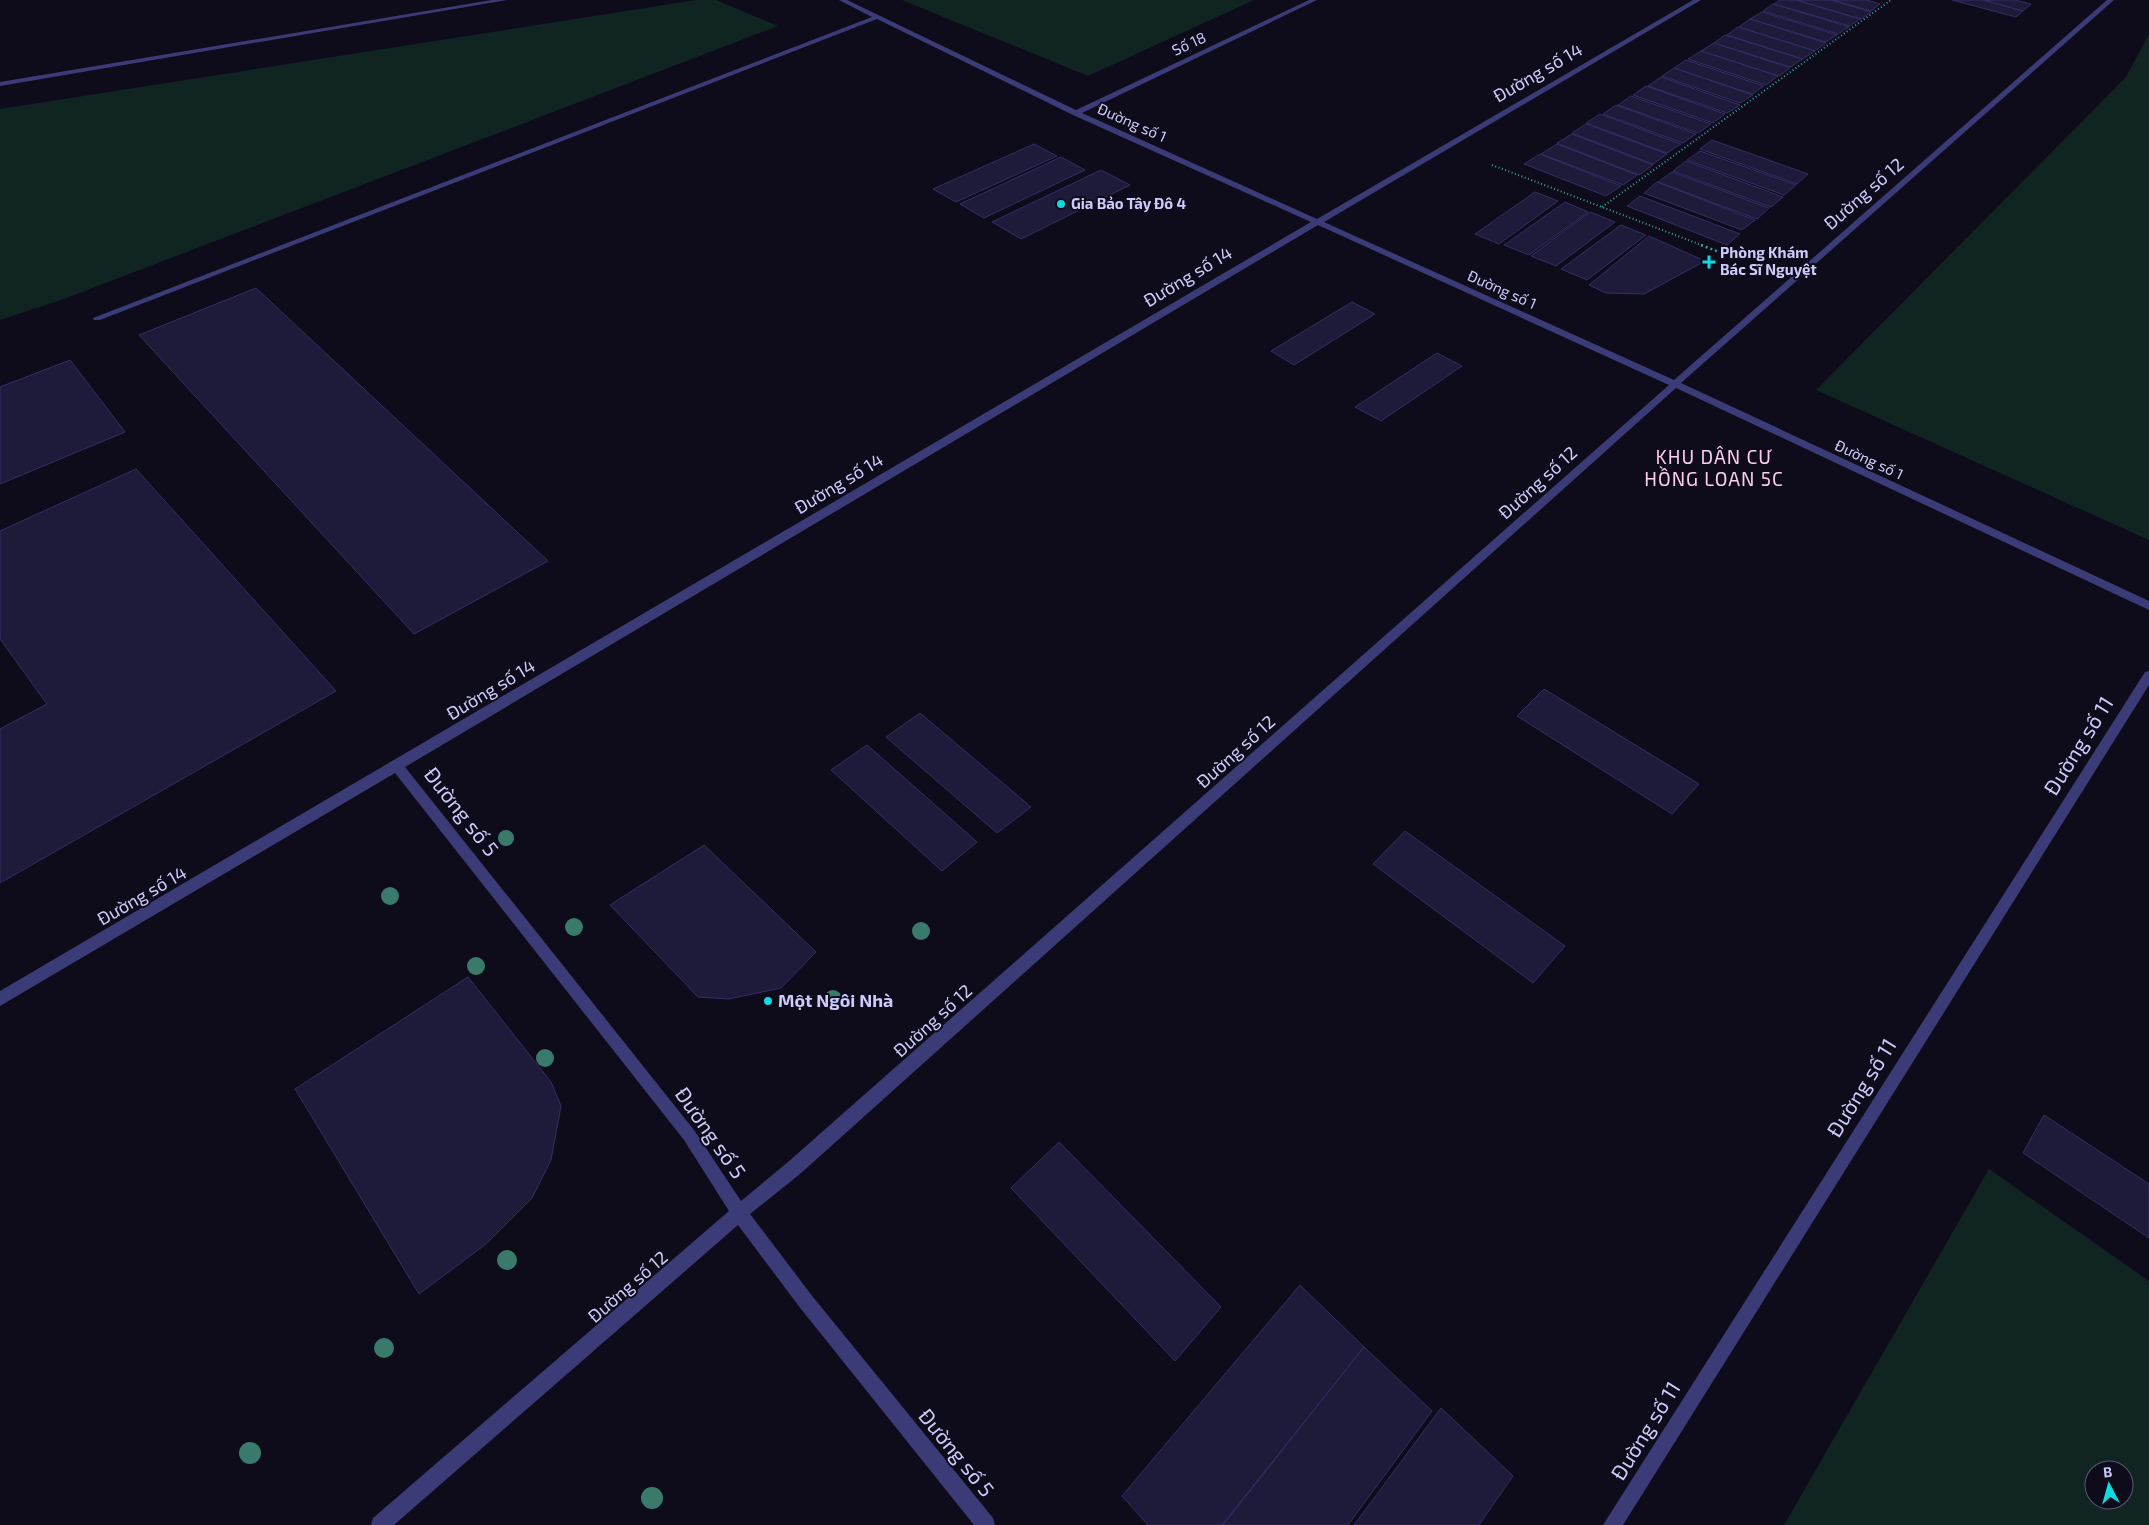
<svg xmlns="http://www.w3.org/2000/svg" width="2149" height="1525" font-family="'Exo 2',sans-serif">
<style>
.green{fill:#102422;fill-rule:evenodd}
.building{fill:#1e1a3a;stroke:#352e65}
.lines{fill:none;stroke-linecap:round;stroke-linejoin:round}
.path-far1{stroke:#36a496;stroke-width:2;stroke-dasharray:1 2.5;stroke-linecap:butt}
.path{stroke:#36a496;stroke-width:2.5;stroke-dasharray:2 3;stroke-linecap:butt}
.street{fill:#3b3c77;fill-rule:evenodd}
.tree{fill:#3a7a6c}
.poi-dot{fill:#11d9e0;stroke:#0e0c1b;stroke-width:2}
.labels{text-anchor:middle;stroke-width:4;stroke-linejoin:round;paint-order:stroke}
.far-street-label{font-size:15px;fill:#cdcbfb;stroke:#0e0c1b}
.far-poi-label{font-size:15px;font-weight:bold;fill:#cdcbfb;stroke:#0e0c1b;text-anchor:start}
.street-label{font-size:18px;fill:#cdcbfb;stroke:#0e0c1b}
.poi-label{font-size:18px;font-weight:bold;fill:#cdcbfb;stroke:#0e0c1b;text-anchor:start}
.neighbourhood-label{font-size:19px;letter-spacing:1px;fill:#fbcced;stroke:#0e0c1b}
.near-street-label{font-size:21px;fill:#cdcbfb;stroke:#0e0c1b}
</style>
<rect width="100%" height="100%" fill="#0e0c1b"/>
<g class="green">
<polygon points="696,0 716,0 778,26 61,300 0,320 0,109"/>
<polygon points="902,0 1254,0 1088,76"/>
<polygon points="2149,34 2149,540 1816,390 2126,77"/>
<path d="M1989,1169L2149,1281V1525H1784ZM2094,1470H2124V1500H2094Z"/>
</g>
<g class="building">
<polygon points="1780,0 1796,0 1860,19 1850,26 1774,4"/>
<polygon points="1797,0 1831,0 1871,12 1861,19"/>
<polygon points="1833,0 1867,0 1880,4 1871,11"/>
<polygon points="1952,0 1983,0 2023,11 2016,17"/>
<polygon points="1984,0 2015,0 2031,4 2023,11"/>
<polygon points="1773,4 1849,27 1838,34 1763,11"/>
<polygon points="1762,12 1837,35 1826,42 1750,19"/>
<polygon points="1750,19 1826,43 1815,51 1739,27"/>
<polygon points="1738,27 1815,51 1803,59 1727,35"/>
<polygon points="1725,35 1802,59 1791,67 1714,43"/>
<polygon points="1714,43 1790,68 1779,76 1701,51"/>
<polygon points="1701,51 1778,76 1766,85 1688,59"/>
<polygon points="1686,60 1764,86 1752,94 1674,68"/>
<polygon points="1674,68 1753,95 1740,103 1662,76"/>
<polygon points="1661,77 1740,105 1727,113 1648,86"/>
<polygon points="1646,86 1725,114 1713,123 1633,95"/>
<polygon points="1631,96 1711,124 1698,133 1618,105"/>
<polygon points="1616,105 1696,134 1683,143 1603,114"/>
<polygon points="1600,114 1681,144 1667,153 1586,123"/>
<polygon points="1586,124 1667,154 1653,164 1572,133"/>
<polygon points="1572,134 1653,165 1639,175 1557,143"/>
<polygon points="1712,140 1808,174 1797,184 1700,149"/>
<polygon points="1034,144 1057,156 956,202 933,189"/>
<polygon points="1557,144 1637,175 1623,185 1541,154"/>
<polygon points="1700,151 1796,185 1784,195 1687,160"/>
<polygon points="1540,154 1621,186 1606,196 1524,164"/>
<polygon points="1061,157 1085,170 984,218 960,204"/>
<polygon points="1686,161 1783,197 1771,207 1673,171"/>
<polygon points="1101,170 1130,185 1021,239 992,222"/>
<polygon points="1672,172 1769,208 1757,219 1658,182"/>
<polygon points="1657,182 1755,220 1742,230 1644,193"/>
<polygon points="1535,192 1558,201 1499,244 1475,234"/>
<polygon points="1640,196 1740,234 1727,245 1627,206"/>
<polygon points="1565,202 1588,212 1529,255 1504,245"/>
<polygon points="1590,212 1615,222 1556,266 1531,256"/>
<polygon points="1621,225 1646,235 1587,280 1561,269"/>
<polygon points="1649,236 1705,261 1644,294 1606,293 1589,285"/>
<polygon points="256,288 548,561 414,634 139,335"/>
<polygon points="1352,302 1375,314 1294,365 1271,351"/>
<polygon points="1437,353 1462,366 1381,421 1355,407"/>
<polygon points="70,360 125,432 0,484 0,387"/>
<polygon points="136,469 336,691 0,883 0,729 47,704 0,639 0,531"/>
<polygon points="1544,689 1699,784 1672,814 1517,716"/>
<polygon points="920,713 1031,807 997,833 886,737"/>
<polygon points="867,745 977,842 942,871 831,770"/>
<polygon points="1405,831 1565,946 1533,983 1373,864"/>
<polygon points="704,845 816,952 781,988 729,999 698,997 610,905"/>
<polygon points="468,977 551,1082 561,1106 551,1160 532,1198 486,1244 419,1294 295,1089"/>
<polygon points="2044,1115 2149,1184 2149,1238 2023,1153"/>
<polygon points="1059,1142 1221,1307 1175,1361 1011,1188"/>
<polygon points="1300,1285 1364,1347 1222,1525 1148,1525 1122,1496"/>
<polygon points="1364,1347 1432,1411 1348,1525 1223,1525"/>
<polygon points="1441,1408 1513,1476 1479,1525 1354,1525"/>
</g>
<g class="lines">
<g class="path-far1">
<polyline points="1492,165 1704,246"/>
<polyline points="1602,207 1891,0"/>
</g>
<polyline class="path" points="1701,245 1727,255"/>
<g class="street">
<polygon points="492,0 507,0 0,86 0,82"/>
<path d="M839,0H847L1076,110L1309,0H1317L1082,113L1317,219L1693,0H1701L1324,222L1674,380L2107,0H2114L1681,383L2149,601V610L1676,388L800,1174L750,1214L813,1297L993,1518L995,1525H974L801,1309L738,1225L394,1525H371L373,1518L729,1211L684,1140L395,773L0,1006V991L1311,222L1073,115L877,19L100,320H94L93,318L872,17ZM1318,225L1669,385L788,1162L741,1201L694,1130L405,767Z"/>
<polygon points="2149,671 2149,685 1623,1525 1603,1525 2145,672"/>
</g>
</g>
<g class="tree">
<circle cx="506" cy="838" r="8"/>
<circle cx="390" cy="896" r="9"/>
<circle cx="574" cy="927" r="9"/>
<circle cx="921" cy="931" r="9"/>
<circle cx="476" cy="966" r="9"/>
<circle cx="833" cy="999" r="9"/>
<circle cx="545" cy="1058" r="9"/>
<circle cx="507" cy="1260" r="10"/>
<circle cx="384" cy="1348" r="10"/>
<circle cx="250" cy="1453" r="11"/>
<circle cx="652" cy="1498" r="11"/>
</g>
<g class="poi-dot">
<circle cx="1061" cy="204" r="5"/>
<path d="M1706.5 254.5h5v5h5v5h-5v5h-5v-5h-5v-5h5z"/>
<circle cx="768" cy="1001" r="5"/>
</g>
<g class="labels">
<g class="far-street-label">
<text transform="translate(1189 44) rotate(-25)" y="5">Số 18</text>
<text transform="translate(1132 123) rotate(24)" y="5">Đường số 1</text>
<text transform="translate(1502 290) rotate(24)" y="5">Đường số 1</text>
<text transform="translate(1869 460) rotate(25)" y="5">Đường số 1</text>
</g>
<g class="far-poi-label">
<text x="1071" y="209">Gia Bảo Tây Đô 4</text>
<text x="1720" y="258">Phòng Khám<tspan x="1720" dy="17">Bác Sĩ Nguyệt</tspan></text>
</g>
<g class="street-label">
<text transform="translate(1538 73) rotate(-30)" y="6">Đường số 14</text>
<text transform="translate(1864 194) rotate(-41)" y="6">Đường số 12</text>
<text transform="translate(1188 277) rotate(-31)" y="6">Đường số 14</text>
<text transform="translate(1538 483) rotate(-42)" y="6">Đường số 12</text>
<text transform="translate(839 484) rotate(-31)" y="6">Đường số 14</text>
<text transform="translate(491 690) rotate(-31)" y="6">Đường số 14</text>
<text transform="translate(1236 752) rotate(-42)" y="6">Đường số 12</text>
<text transform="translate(142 896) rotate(-30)" y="6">Đường số 14</text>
<text transform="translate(933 1021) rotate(-42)" y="6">Đường số 12</text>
<text transform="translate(628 1287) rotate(-41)" y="6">Đường số 12</text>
</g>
<g class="poi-label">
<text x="778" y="1007">Một Ngôi Nhà</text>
</g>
<g class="neighbourhood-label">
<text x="1714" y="464">KHU DÂN CƯ<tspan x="1714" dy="22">HỒNG LOAN 5C</tspan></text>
</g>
<g class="near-street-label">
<text transform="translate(2079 746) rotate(-58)" y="7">Đường số 11</text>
<text transform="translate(461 812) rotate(52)" y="7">Đường số 5</text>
<text transform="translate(1862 1088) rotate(-58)" y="7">Đường số 11</text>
<text transform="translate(710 1133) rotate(55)" y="7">Đường số 5</text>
<text transform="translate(1646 1431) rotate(-58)" y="7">Đường số 11</text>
<text transform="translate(956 1453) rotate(51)" y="7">Đường số 5</text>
</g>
</g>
<g transform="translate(2109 1485) rotate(354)"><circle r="24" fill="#0e0c1b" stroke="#5a5875"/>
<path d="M0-4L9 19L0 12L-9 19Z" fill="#11d9e0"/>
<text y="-8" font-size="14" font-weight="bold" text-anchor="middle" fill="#cdcbfb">B</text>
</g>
</svg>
